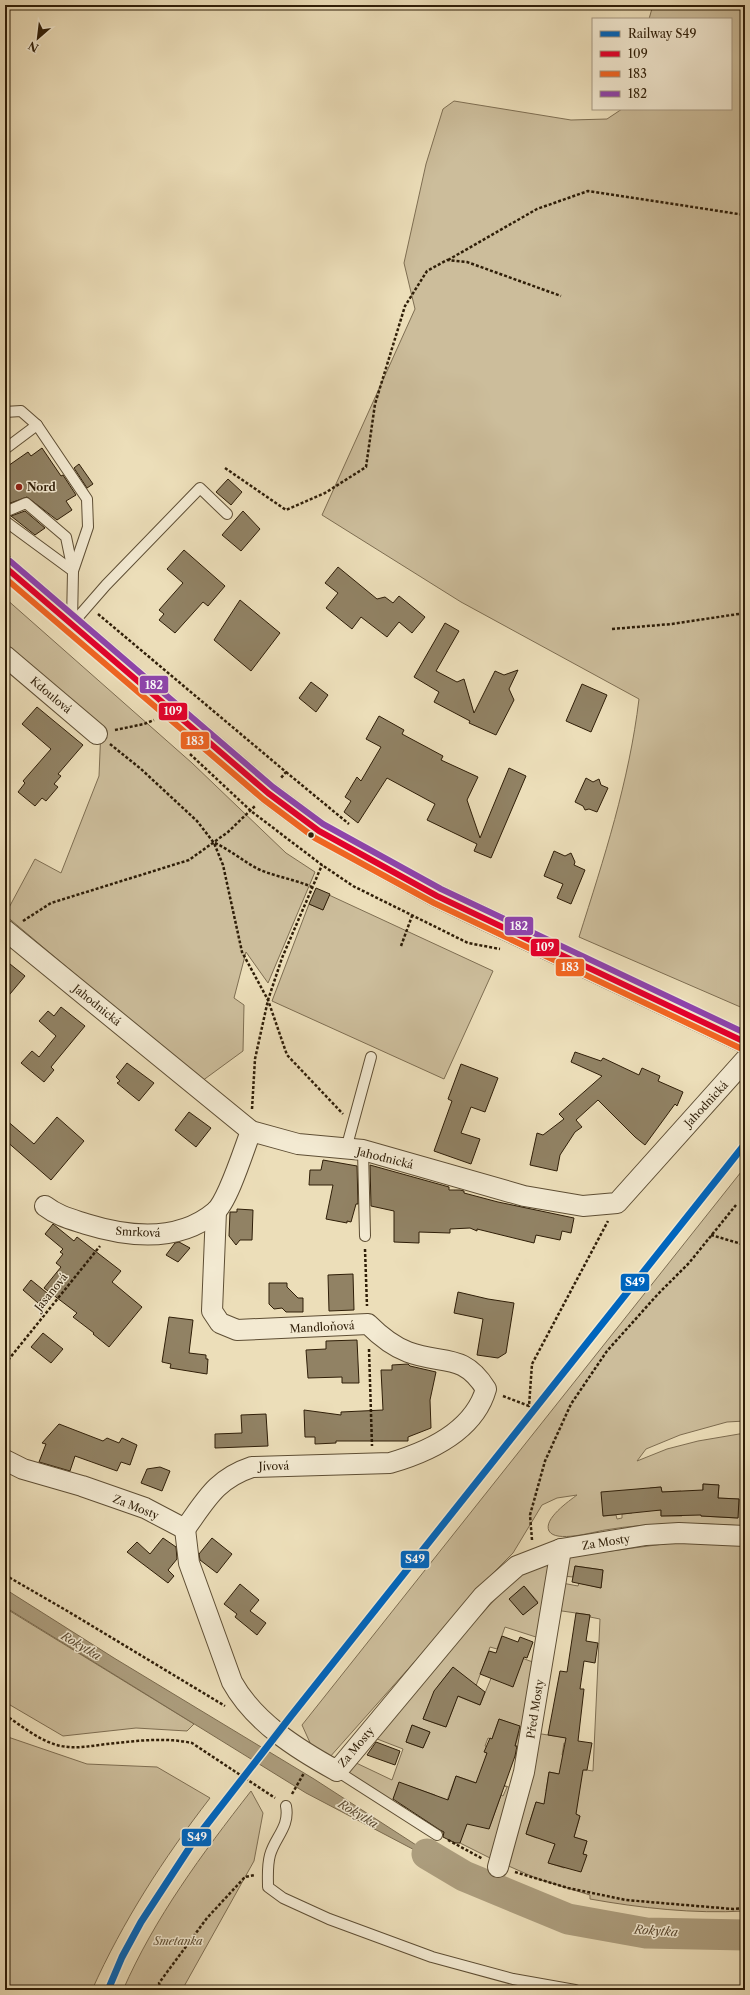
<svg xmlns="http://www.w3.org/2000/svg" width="750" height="1995" font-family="'Libre Caslon Text',serif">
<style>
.green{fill:#ccbd9b;stroke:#7e6e52;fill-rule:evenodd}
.water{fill:#ac9d7d;stroke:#7a6a4e}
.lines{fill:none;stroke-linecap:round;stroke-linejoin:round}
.river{stroke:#ac9d7d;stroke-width:31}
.building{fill:#918264;stroke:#2f1e08}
.lane-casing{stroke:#5e4e34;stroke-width:12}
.street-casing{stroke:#5e4e34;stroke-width:22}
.primary-casing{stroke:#2f1e08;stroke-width:24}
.path{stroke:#2f1e08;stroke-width:2.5;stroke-dasharray:3 2;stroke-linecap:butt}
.lane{stroke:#f3ead2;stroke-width:10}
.street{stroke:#f3ead2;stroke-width:20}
.primary{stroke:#ecdeb9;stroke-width:22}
.bus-1-casing{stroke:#f3ead2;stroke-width:9}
.bus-2-casing{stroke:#f3ead2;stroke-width:9}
.bus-3-casing{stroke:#f3ead2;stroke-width:9}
.bus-1{stroke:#e4002b;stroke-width:6}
.bus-2{stroke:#f26522;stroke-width:6}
.bus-3{stroke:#8e44ad;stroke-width:6}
.rail-1-casing{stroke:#f3ead2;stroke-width:10}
.rail-1{stroke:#0065bd;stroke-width:7}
.poi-dot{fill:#8f2418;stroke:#f3ead2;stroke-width:1.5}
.bus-dot{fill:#2f1e08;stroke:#f3ead2;stroke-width:1.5}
.labels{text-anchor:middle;stroke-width:3;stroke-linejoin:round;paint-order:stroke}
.poi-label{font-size:11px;font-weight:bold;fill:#2f1e08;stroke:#f3ead2;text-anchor:start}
.street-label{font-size:11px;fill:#2f1e08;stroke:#f3ead2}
.park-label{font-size:11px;font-style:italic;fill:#5e4e34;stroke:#f3ead2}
.water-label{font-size:12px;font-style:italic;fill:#5b4a31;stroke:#f3ead2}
.line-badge{stroke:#f3ead2;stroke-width:1.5}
.badge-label{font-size:11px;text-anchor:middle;font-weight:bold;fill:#fff}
</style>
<rect width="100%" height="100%" fill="#ecdeb9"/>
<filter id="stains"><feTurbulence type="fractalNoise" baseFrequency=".005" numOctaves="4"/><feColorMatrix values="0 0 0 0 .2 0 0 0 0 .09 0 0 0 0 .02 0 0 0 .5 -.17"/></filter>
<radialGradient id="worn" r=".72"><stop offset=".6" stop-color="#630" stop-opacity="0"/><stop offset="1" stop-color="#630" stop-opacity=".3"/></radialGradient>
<g class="green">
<path d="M653,5H745V1009L579,937C604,858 629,782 639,699L461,602L322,515L415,309L404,263L426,164L443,109L454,101L571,120L607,119L622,109H731V19H649Z"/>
<polygon points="5,598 192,763 286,853 315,872 268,983 246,952 234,998 244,1005 243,1051 202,1081 5,915 35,859 61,873 99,776 101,728 5,646"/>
<polygon points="329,895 493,971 444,1079 272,1001 309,904 323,910"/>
<path d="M745,1167V1196L743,1199L745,1201V1421L727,1422L680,1435L646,1449L637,1461L667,1449L698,1441L745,1433V1526C698,1523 651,1522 605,1530C593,1532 556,1543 549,1531C543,1519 569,1501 577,1495L557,1498L542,1505L513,1553L496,1570L321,1767L302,1725ZM703,1484L719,1485L718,1498L739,1499L738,1518L701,1516ZM661,1487L662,1492L681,1491L682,1516H661V1510H651L650,1488ZM630,1490L632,1513L622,1514V1518L617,1519L616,1515L603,1516Z"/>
<path d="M694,1540L745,1543V1911C694,1914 640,1908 590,1899V1895L538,1879L504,1864L535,1733L574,1739L570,1744L564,1743L562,1755L567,1756L566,1767L593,1771L600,1619L590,1617V1615L555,1610L565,1557ZM575,1566L603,1570L601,1588L579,1583L578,1586L562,1583L563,1576L573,1577ZM549,1772L581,1778L546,1791ZM536,1802L557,1809L539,1831L537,1838L526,1834ZM565,1811L580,1816L574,1837L587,1841L583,1854L586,1855L564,1868L549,1863Z"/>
<path d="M555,1559L542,1639L505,1627L497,1649L490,1647L482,1670L513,1686L522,1658L538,1664L522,1759L515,1757L518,1747L515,1746L521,1727L499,1719L492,1739L488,1738L485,1746L487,1747L485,1752L487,1753L481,1777L514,1789L492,1859L460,1843L342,1773L352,1761L392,1780L403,1749L372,1737L474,1616L479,1617L515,1577ZM524,1586L538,1602L523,1615L510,1599ZM453,1667L472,1697L481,1672L492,1676L480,1705L452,1694L439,1685ZM431,1699L455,1703L446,1727L423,1719ZM412,1725L430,1732L423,1748L406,1742ZM456,1776L480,1784L446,1803ZM485,1780L507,1787L503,1796L501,1795L489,1829ZM400,1783L435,1795L426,1821L405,1809L406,1807L392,1802Z"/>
<polygon points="5,1608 194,1724 187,1731 136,1728 63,1736 5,1702"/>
<path d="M5,1736L87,1764L157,1767L210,1798C163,1859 123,1921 92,1990H5Z"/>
<path d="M251,1791L263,1813L254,1861L182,1990H123C155,1917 202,1854 251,1791Z"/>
</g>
<polygon class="water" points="5,1589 114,1658 314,1779 464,1876 306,1793 5,1607"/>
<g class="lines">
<polyline class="river" points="427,1854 464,1876 568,1919 646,1933 745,1935"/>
</g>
<g class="building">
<polygon points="42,448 61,476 63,475 76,495 66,501 72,510 57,520 27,497 5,505 5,468 28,452 31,456"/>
<polygon points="79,464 93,484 87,488 74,468"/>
<polygon points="228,479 242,492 231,505 216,492"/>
<polygon points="25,511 45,528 35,535 11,516"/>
<polygon points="243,511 260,529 241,551 222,535"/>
<polygon points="184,550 225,586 208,606 203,602 175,633 159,620 164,614 159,610 183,583 167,569"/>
<polygon points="338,567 377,599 385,597 393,603 399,596 425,617 412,633 399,622 387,637 361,617 352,629 326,608 338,593 325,583"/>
<polygon points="240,600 280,633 251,671 214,640"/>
<polygon points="445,623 459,631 436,671 457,682 464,679 474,713 495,671 504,675 518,670 509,689 514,700 496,735 469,723 470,721 434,702 439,692 414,677"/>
<polygon points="311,682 328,695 316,712 299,698"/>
<polygon points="582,684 607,695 591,732 566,721"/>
<polygon points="37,707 83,745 58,774 61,776 54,784 58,787 46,801 42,798 35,806 18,792 25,783 23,781 51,749 22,724"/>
<polygon points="379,716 404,730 402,734 443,756 441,760 478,777 467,800 480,838 509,768 526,776 491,858 474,851 477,844 427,820 435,804 387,778 358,823 344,812 351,801 345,797 357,777 361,781 381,747 366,739"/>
<polygon points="586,778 593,782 599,779 601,785 608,788 597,812 589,809 585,810 583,806 575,802"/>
<polygon points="554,851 565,856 571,853 575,862 574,865 585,870 571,904 557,898 563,884 544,876"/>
<polygon points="316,888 330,894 323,910 309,904"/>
<polygon points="5,960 25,976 5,1000"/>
<polygon points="61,1007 85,1026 51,1067 54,1070 44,1082 21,1063 32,1051 39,1057 56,1036 39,1021 48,1011 54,1016"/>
<polygon points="575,1052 601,1061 603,1058 639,1075 642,1068 660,1076 658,1081 683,1092 677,1106 675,1104 645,1145 635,1137 598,1100 576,1120 582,1127 575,1132 560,1155 557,1171 530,1165 537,1133 543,1135 564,1119 559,1114 602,1076 571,1062"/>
<polygon points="127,1063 154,1083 139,1101 117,1083 120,1081 116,1077"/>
<polygon points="461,1064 498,1078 485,1112 471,1107 461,1133 480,1139 471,1164 434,1151 452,1101 448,1099"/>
<polygon points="189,1112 211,1128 196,1147 175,1130"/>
<polygon points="57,1117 84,1141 51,1180 5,1140 5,1119 34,1144"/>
<polygon points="323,1160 357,1166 358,1204 356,1204 351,1222 347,1221 347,1223 326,1219 333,1185 309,1185 310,1170 321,1170"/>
<polygon points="370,1165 449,1187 449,1190 460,1190 464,1191 464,1193 498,1202 574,1218 571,1233 562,1231 560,1240 536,1235 534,1243 477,1229 477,1231 470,1228 450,1229 450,1233 419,1232 419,1243 394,1242 394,1211 371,1206"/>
<polygon points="237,1209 253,1210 252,1240 240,1240 236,1245 229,1236 230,1212 237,1212"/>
<polygon points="53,1224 74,1241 77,1237 121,1271 112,1282 142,1307 109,1347 93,1334 94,1333 73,1317 77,1313 44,1288 61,1267 56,1263 63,1254 60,1252 63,1249 45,1234"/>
<polygon points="179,1242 190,1248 178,1262 166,1255 175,1243"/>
<polygon points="353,1274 354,1310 329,1311 328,1275"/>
<polygon points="31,1280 47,1293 38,1303 23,1290"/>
<polygon points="269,1283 287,1283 287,1287 298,1298 303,1298 303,1312 286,1312 282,1308 274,1309 269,1304"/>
<polygon points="458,1292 488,1299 514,1303 506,1353 498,1358 477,1355 483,1319 454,1313"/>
<polygon points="169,1317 193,1320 189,1353 206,1355 206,1359 208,1359 207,1374 170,1368 171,1364 162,1362"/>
<polygon points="43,1333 63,1349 51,1363 31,1347"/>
<polygon points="357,1340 359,1383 342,1383 342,1377 308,1378 306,1350 326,1349 326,1341"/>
<polygon points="408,1364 410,1366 436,1372 430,1400 431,1428 408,1437 408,1441 336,1441 336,1443 315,1444 315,1437 305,1437 304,1410 341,1415 341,1412 383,1410 381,1370 392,1370 392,1365"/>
<polygon points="266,1414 268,1446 215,1448 215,1434 242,1433 241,1415"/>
<polygon points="59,1424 103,1441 107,1438 119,1443 122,1438 137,1445 130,1465 121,1462 117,1471 75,1456 70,1471 39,1462 46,1444 42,1443"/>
<polygon points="160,1467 170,1471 162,1491 141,1483 147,1469"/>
<polygon points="703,1484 719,1485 718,1498 739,1499 738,1518 701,1516 701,1515 661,1516 661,1510 603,1516 601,1492 661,1487 662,1492 703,1490"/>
<polygon points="163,1538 176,1547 177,1559 168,1570 174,1576 168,1583 127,1552 137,1542 150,1554"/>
<polygon points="212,1538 232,1554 217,1573 200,1560 199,1554"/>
<polygon points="575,1566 603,1570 601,1588 572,1582"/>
<polygon points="240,1584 259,1600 250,1611 266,1623 257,1635 235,1617 237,1614 224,1604"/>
<polygon points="524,1586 538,1603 523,1615 509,1599"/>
<polygon points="576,1613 590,1615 586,1641 598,1643 595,1663 584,1661 580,1689 584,1689 578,1741 592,1743 587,1770 583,1770 576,1814 580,1816 574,1837 587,1841 583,1854 587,1855 581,1872 548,1863 555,1844 526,1834 536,1802 544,1804 549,1772 559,1774 566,1738 548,1735 560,1671 567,1672"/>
<polygon points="502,1636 518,1642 520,1637 533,1642 527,1658 524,1657 513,1687 480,1674 489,1651 496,1653"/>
<polygon points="453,1667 485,1692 480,1705 458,1696 446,1727 423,1719 434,1691"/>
<polygon points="499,1719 520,1726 515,1746 517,1746 515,1756 489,1829 467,1824 460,1843 455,1843 443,1837 444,1832 440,1830 393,1799 399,1782 448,1800 456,1776 476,1783 487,1753 484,1752 490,1738 492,1739"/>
<polygon points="412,1725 430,1732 423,1748 406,1742"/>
<polygon points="376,1742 400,1751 395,1765 367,1755"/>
</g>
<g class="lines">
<defs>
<g id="lane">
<polyline points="5,412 21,411 37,425 87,499 88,527 73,571 5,521"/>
<polyline points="5,449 37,425"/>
<polyline points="5,512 26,503 66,537 73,571 72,622"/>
<polyline points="72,624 106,585 200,488 227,514"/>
<polyline points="346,1149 371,1057"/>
<polyline points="363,1150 365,1236"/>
<polyline points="337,1771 437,1835"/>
<path d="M286,1806C290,1827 275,1837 270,1855C267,1866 268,1876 268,1887L283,1898L329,1919L432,1957L513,1979L575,1990"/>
</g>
<g id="street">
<polyline points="5,656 97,734"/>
<polyline points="5,930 251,1131 298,1144 363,1150 524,1196 583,1206 617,1203 745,1060"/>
<path d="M45,1206C58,1216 71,1219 86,1224C128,1237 178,1243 215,1212C228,1201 244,1149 251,1131"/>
<polyline points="5,1460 23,1469 82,1486 145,1508 185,1529"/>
<path d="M185,1529L189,1563L232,1682C254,1722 297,1749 337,1771L483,1596L517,1566L561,1549L646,1535L679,1533L745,1536"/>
<path d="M185,1529C206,1500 216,1479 252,1467L390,1463C428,1452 474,1431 486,1389C463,1352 442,1365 408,1352C392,1346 379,1335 368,1324L237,1330L220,1323L212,1311L216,1211"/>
<polyline points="498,1867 524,1772 561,1549"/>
</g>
<polyline id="primary" points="5,567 268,793 319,831 437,896 745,1042"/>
</defs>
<use href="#lane" class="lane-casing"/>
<use href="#street" class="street-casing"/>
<use href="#primary" class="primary-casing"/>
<g class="path">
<polyline points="448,260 537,209 588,191 745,215"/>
<polyline points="225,468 286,510 325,493 366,467 375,404 405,306 427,271 447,260 467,262 561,296"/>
<polyline points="98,614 286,772 280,779"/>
<polyline points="612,629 672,624 745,613"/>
<polyline points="115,730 144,724 154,720"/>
<polyline points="110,744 141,769 197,821 214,843 223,865 242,952 268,1000 287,1055 343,1114"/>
<polyline points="190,754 251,811 322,865 353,886 468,943 500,949"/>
<polyline points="286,772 349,824"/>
<path d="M215,843C230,850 243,861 258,869C276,877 294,879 312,887"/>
<polyline points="23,921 51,903 189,860 228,832 255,806"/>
<polyline points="401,946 412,916"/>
<polyline points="252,1109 255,1059 268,1000 282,958 322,865"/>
<polyline points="711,1235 745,1245"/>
<polyline points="365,1249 367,1306"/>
<polyline points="369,1349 372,1446"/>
<polyline points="5,1364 100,1246"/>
<polyline points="503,1396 529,1406 532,1364 608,1221"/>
<polyline points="532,1540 530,1515 545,1461 571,1404 607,1351 658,1294 689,1263 736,1205"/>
<polyline points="5,1575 69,1612 225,1706"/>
<path d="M5,1715C22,1726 41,1742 61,1746C76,1749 91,1746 107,1744C135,1741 164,1737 192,1743L275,1798"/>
<polyline points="292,1794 304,1773"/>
<polyline points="448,1840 483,1859"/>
<polyline points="515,1872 568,1888 626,1900 733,1909 745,1908"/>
<polyline points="161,1990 159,1983 207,1918 245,1877 255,1875"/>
</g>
<use href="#lane" class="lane"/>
<use href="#street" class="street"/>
<use href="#primary" class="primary"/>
<defs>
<polyline id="bus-1" points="5,567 268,793 319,831 437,896 745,1042"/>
<polyline id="bus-2" points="5,578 263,799 315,838 434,903 742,1049"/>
<polyline id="bus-3" points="10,561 273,787 323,824 441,889 745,1033"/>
</defs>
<use href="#bus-1" class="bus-1-casing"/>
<use href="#bus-2" class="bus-2-casing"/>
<use href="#bus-3" class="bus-3-casing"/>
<use href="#bus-1" class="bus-1"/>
<use href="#bus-2" class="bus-2"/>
<use href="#bus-3" class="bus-3"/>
<defs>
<polyline id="rail-1" points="108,1990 122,1957 141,1922 194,1841 291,1716 745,1144"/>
</defs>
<use href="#rail-1" class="rail-1-casing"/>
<use href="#rail-1" class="rail-1"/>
</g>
<circle class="poi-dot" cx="19" cy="487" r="4"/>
<circle class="bus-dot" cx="311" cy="835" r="3.5"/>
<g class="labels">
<g class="poi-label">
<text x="27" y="491">Nord</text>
</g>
<g class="street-label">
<text transform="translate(51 695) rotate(40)" y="4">Kdoulová</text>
<text transform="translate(97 1005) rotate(39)" y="4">Jahodnická</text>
<text transform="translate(706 1104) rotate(-47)" y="4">Jahodnická</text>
<text transform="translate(385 1158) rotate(14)" y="4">Jahodnická</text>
<text transform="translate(138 1232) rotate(3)" y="4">Smrková</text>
<text transform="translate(51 1292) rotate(-51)" y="4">Jasanová</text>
<text transform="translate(322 1327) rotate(-3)" y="4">Mandloňová</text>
<text transform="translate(274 1466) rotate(-1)" y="4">Jívová</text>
<text transform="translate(136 1507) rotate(22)" y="4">Za Mosty</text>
<text transform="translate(606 1542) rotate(-9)" y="4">Za Mosty</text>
<text transform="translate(535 1709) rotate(-81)" y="4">Před Mosty</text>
<text transform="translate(356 1747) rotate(-50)" y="4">Za Mosty</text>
</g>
<g class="park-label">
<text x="178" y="1945">Smetanka</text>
</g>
<g class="water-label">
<text transform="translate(81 1646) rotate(31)" y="4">Rokytka</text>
<text transform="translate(358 1814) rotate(31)" y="4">Rokytka</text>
<text transform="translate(656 1931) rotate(4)" y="4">Rokytka</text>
</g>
</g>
<g class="line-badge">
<rect x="139" y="675" width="30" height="19" rx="4" fill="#8e44ad"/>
<rect x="158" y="702" width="30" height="19" rx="4" fill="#e4002b"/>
<rect x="180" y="731" width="30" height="19" rx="4" fill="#f26522"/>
<rect x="504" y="916" width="30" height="20" rx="4" fill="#8e44ad"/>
<rect x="530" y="938" width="30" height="19" rx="4" fill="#e4002b"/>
<rect x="555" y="958" width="30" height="19" rx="4" fill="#f26522"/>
<rect x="620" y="1273" width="30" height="19" rx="4" fill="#0065bd"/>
<rect x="400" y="1550" width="30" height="19" rx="4" fill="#0065bd"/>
<rect x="181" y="1828" width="31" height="19" rx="4" fill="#0065bd"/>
</g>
<g class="badge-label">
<text x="154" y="689">182</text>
<text x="173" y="715">109</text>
<text x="195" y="745">183</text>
<text x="519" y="930">182</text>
<text x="545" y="951">109</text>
<text x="570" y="971">183</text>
<text x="635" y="1286">S49</text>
<text x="415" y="1563">S49</text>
<text x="197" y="1841">S49</text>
</g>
<rect width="750" height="1995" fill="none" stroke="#ecdeb9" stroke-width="20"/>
<rect x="6" y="6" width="738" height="1983" fill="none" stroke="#2f1e08" stroke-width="2"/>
<rect x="10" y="10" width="730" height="1975" fill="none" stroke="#2f1e08"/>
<rect x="592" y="18" width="140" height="92" fill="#f3ead2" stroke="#a59881"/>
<rect x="600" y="31" width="20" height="6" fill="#0065bd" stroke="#a59881"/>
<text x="628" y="38" font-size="12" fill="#2f1e08">Railway S49</text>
<rect x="600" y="51" width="20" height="6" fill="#e4002b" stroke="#a59881"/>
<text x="628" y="58" font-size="12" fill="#2f1e08">109</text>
<rect x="600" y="71" width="20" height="6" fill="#f26522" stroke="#a59881"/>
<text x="628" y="78" font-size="12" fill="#2f1e08">183</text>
<rect x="600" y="91" width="20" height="6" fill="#8e44ad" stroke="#a59881"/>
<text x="628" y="98" font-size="12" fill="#2f1e08">182</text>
<g transform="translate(38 38) rotate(208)" stroke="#f3ead2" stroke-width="3" paint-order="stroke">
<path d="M0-3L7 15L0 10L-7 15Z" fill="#2f1e08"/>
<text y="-6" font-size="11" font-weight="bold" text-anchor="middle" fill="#2f1e08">N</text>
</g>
<rect width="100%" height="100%" filter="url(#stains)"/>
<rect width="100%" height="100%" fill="url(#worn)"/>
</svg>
